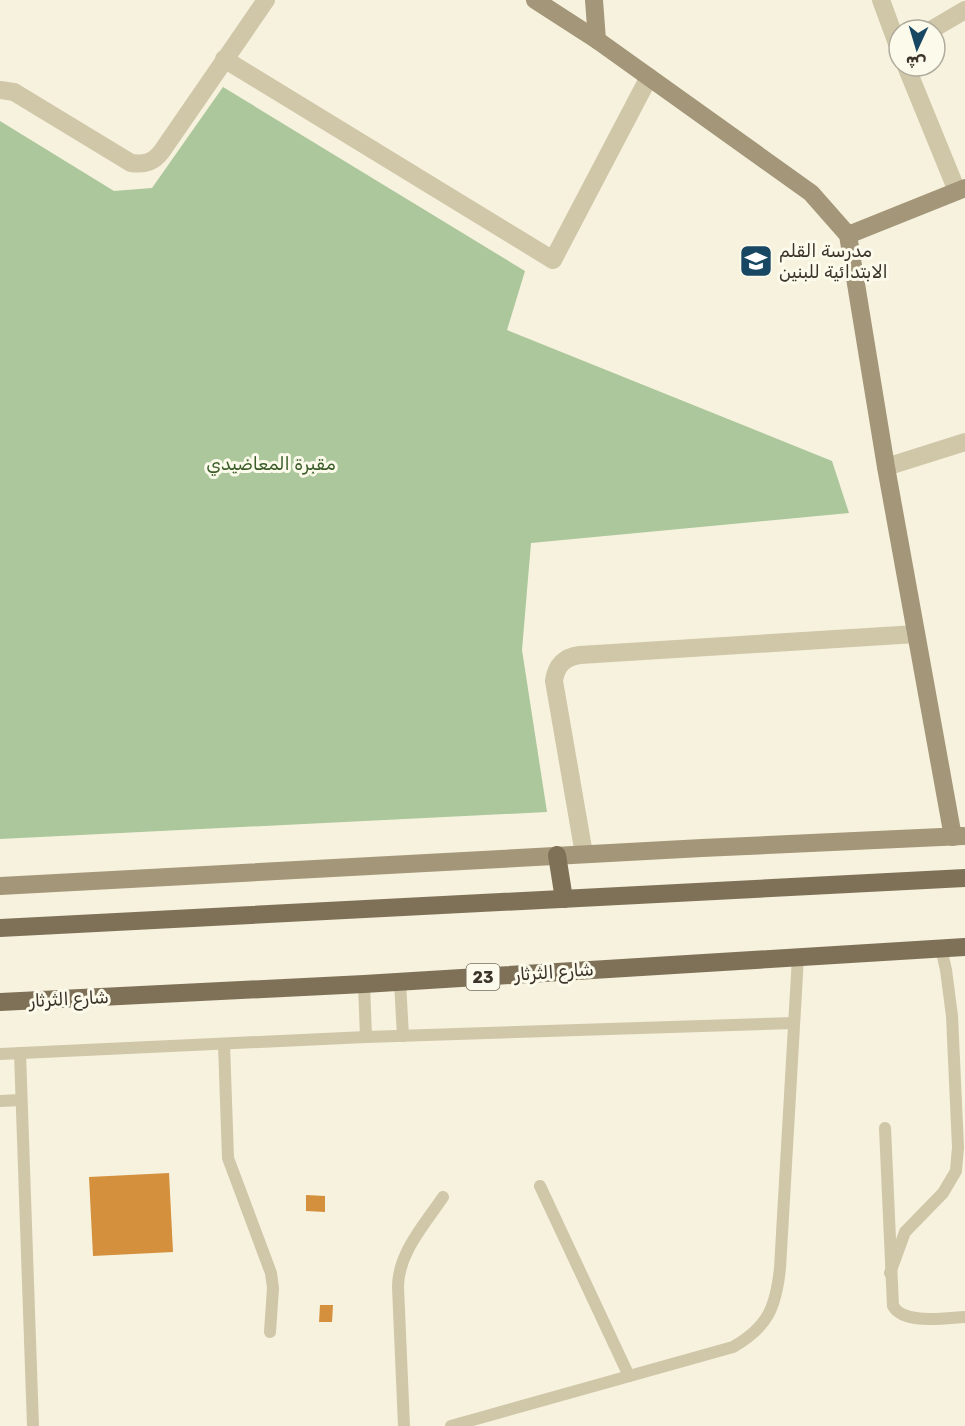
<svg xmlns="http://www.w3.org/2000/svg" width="965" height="1426" font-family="Rubik,'Noto Sans Arabic',sans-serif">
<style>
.green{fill:#abc79b}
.building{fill:#d4903d}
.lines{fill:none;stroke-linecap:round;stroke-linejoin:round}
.lane{stroke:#d0c6a8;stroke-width:12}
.street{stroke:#d0c6a8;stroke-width:18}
.secondary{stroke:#a49678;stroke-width:18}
.primary{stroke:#7f7158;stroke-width:18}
.labels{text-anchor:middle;stroke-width:6;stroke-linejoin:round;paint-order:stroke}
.shield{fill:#fcfaeb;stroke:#766f63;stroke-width:1.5}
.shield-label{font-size:16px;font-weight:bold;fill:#3c3429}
.poi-label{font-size:18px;fill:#3c3429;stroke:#fcfaeb;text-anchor:start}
.park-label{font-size:18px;fill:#3a5d29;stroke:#fcfaeb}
.street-label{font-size:18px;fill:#3c3429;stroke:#fcfaeb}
</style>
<rect width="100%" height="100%" fill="#f6f2de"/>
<polygon class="green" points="223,87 525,271 507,330 832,461 849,513 531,543 522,650 547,812 0,839 0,121 114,191 152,188"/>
<g class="building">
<polygon points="169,1173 173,1252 93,1256 89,1177"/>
<polygon points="306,1195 325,1196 325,1212 306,1211"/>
<polygon points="320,1305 333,1305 332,1322 319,1322"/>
</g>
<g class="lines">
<g class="lane">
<polyline points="400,982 403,1036"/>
<polyline points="364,984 366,1037"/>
<polyline points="224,1044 228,1158 271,1273 273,1288 270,1332"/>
<polyline points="20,1053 33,1426"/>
<polyline points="0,1054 366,1037 794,1023"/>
<polyline points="0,1101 21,1100"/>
<path d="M885,1128L893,1306C904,1325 945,1318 965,1317"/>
<polyline points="540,1186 629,1376"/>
<polyline points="890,1273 905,1232 943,1193 956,1171 958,1147 952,1016 946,970 941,948"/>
<path d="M404,1426L398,1287C398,1253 425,1224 443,1197"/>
<path d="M451,1426L733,1347C768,1327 776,1307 780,1268L798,957"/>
</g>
<g class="street">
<polyline points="881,0 899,49"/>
<polyline points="931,30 965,10"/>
<polyline points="224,59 553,260 649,77"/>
<polyline points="906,66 957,191"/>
<path d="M0,90L14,92L131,163C145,165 154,162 162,151L266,0"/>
<polyline points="886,467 965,442"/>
<path d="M584,854L554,681C556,666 564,657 580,655L916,634"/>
</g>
<g class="secondary">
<polyline points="535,0 597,40 811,193 848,235 886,467 953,837"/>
<polyline points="594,0 597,40"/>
<polyline points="848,235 965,188"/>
<polyline points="0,886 702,848 963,836"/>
</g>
<g class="primary">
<polyline points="557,855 564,899"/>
<polyline points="0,928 965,878"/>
<polyline points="0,1002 364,984 965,947"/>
</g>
</g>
<defs>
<symbol id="school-square" viewBox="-11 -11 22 22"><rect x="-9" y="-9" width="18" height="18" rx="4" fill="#184763" stroke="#fcfaeb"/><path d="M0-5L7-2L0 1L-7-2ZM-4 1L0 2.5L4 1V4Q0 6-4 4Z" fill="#fff"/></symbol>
</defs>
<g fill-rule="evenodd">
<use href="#school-square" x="737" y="242" width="38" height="38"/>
</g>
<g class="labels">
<rect class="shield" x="466.5" y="964" width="33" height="26" rx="4.5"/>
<g class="shield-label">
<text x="483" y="983">23</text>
</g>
<g class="poi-label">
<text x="779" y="257">مدرسة القلم<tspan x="779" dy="21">الابتدائية للبنين</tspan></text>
</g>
<g class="park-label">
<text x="271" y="470">مقبرة المعاضيدي</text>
</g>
<g class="street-label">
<text transform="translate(554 972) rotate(-4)" y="6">شارع الثرثار</text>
<text transform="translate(69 999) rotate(-3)" y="6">شارع الثرثار</text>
</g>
</g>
<g transform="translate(917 48) rotate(184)"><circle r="28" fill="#fcfaeb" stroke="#afab9d" stroke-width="1.5"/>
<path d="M0-4.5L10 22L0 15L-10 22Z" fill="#184763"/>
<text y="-9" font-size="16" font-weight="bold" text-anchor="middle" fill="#3c3429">ش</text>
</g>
</svg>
